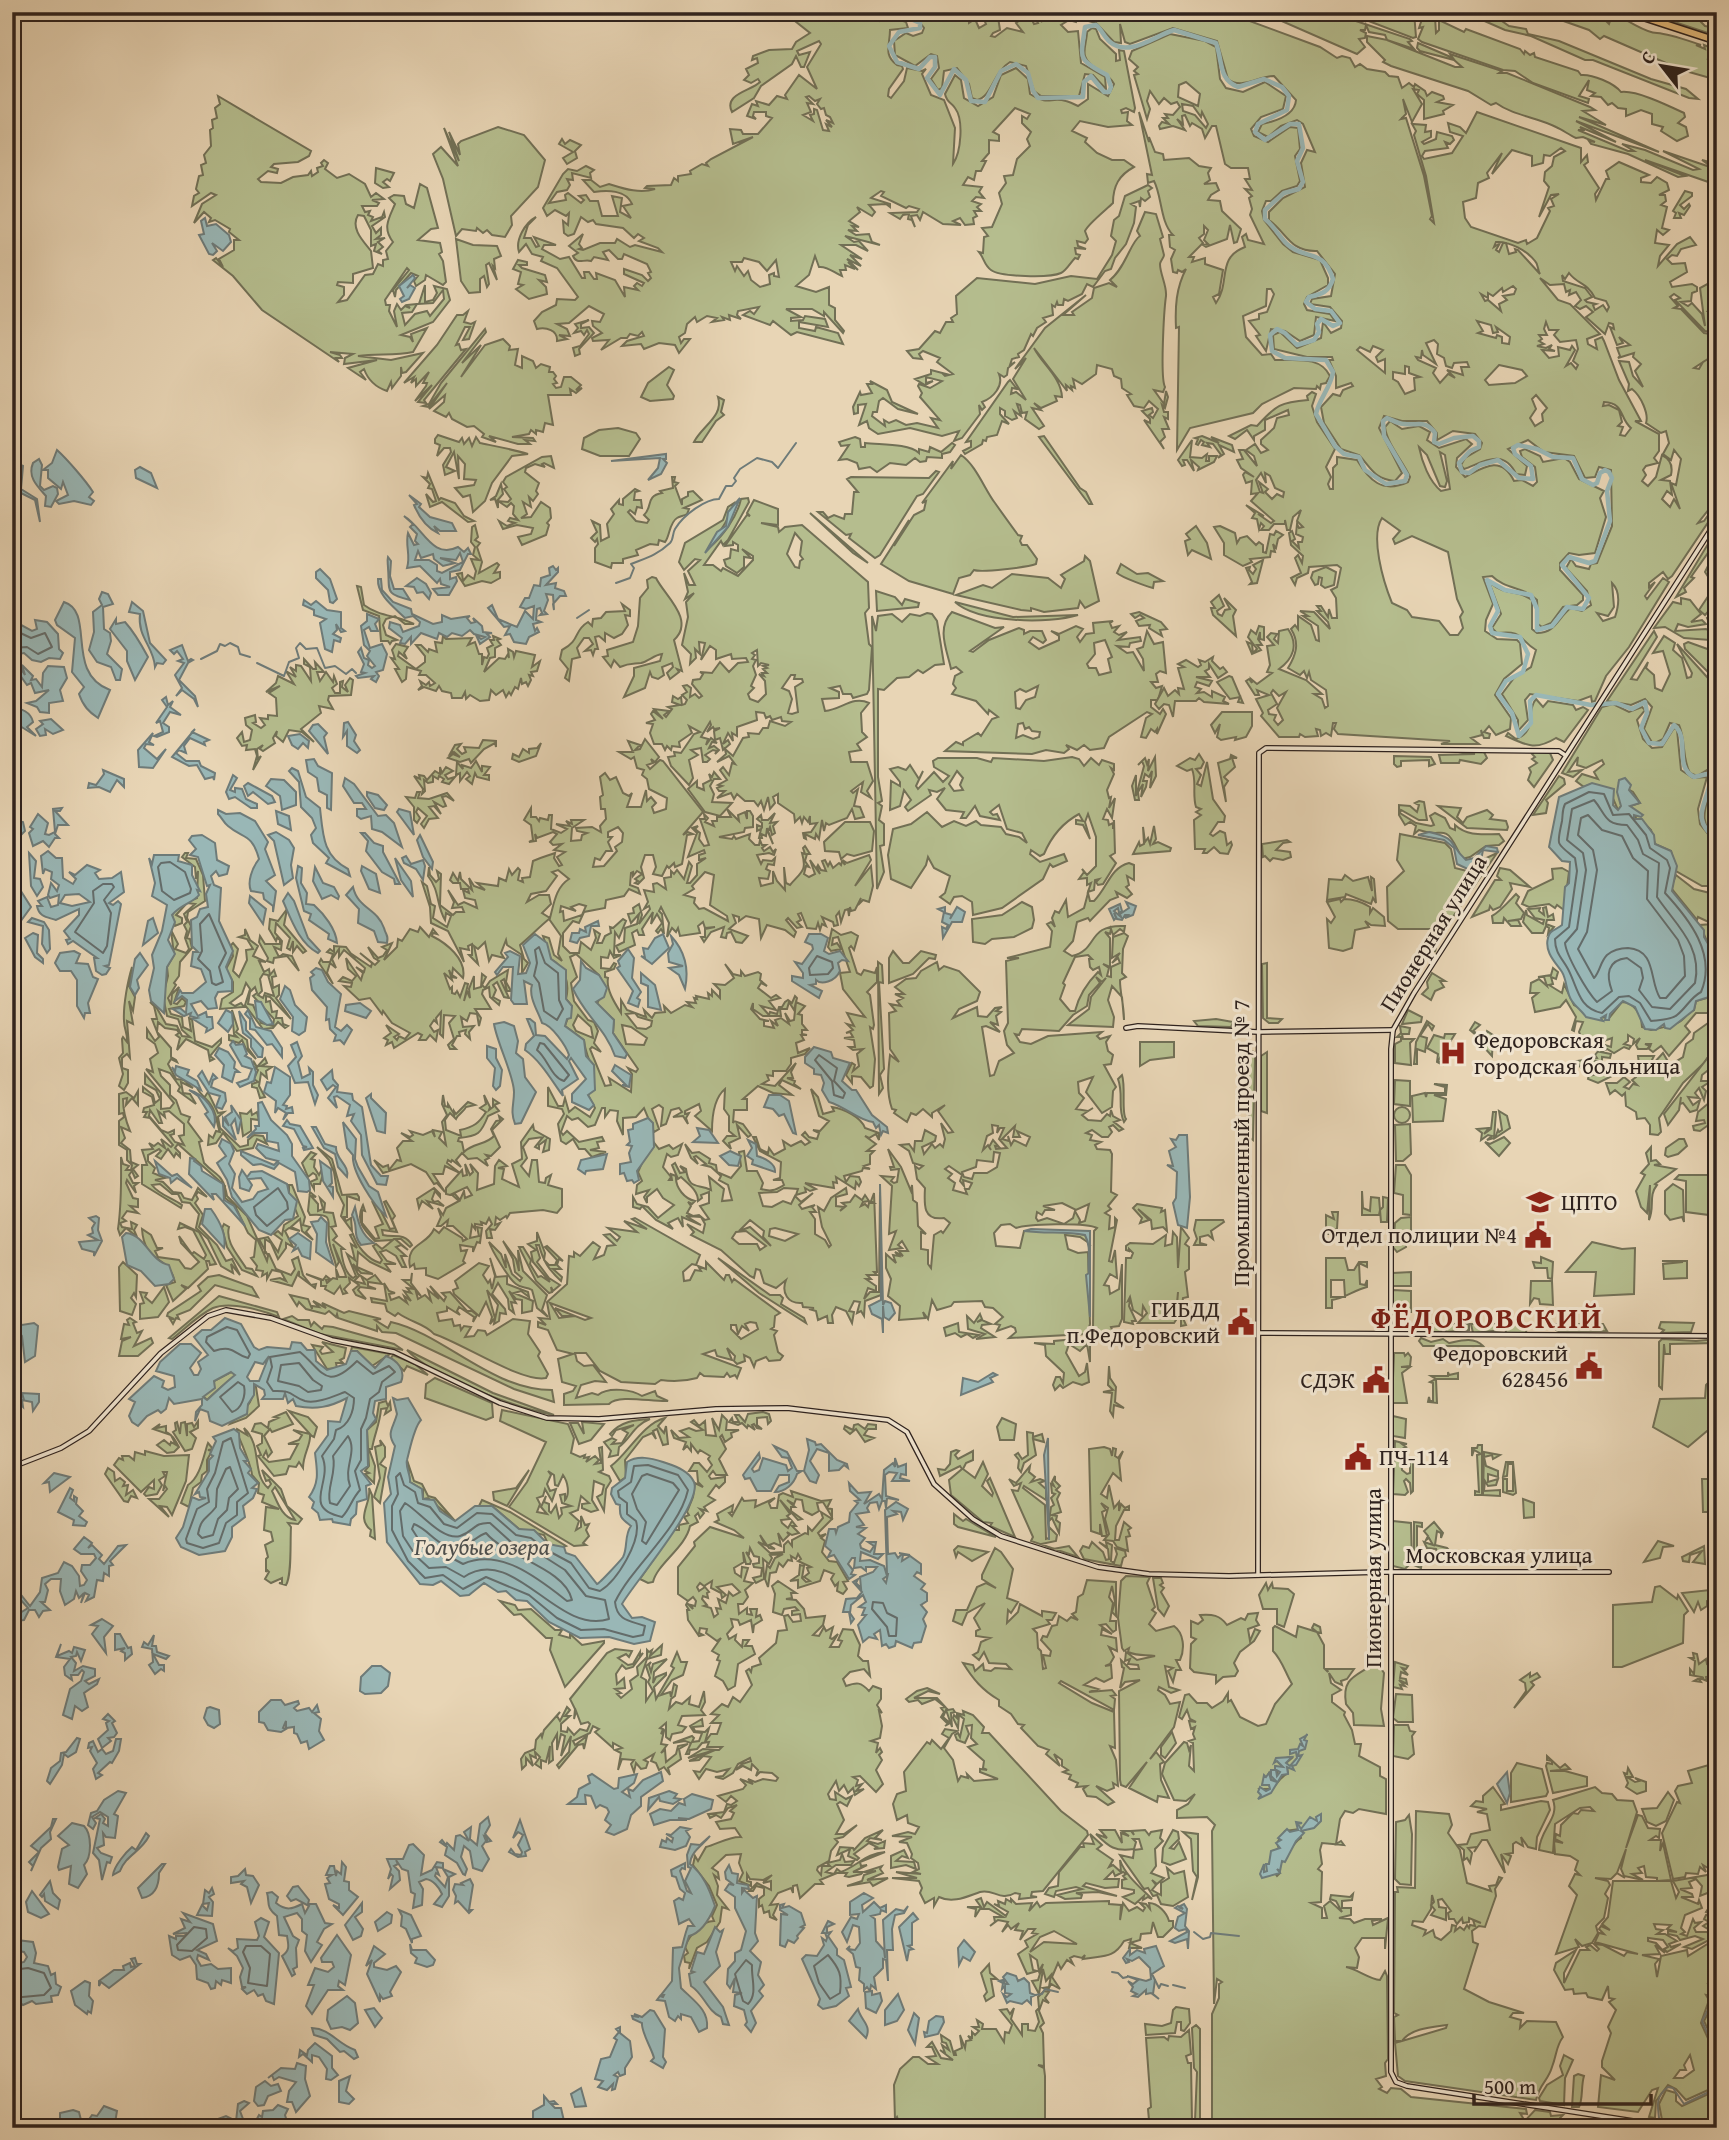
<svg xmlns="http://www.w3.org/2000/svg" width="1729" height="2140" font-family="'Gentium Book Plus',serif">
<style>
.green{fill:#b5bd8e;stroke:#727056;stroke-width:2;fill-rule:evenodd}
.water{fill:#99b7b6;stroke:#6e7b79;stroke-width:2;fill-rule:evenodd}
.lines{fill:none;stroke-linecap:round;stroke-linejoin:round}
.shore{stroke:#646c6a;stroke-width:2}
.stream{stroke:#6e7b79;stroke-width:2}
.river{stroke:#99b7b6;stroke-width:4.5}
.secondary-casing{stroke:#2e221e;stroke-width:6}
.highway-casing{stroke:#2e221e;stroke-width:9}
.secondary{stroke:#f0e4cf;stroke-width:3.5}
.highway{stroke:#e4ba7a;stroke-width:6}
.labels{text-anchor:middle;stroke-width:6;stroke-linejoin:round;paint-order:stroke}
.street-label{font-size:23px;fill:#2e221e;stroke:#f0e4cf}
.poi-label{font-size:23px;fill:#2e221e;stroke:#f0e4cf;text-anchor:end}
.water-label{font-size:24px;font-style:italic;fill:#4e4f4c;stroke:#f0e4cf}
.district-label{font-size:30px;font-weight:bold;letter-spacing:2px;fill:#7a1f14;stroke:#f0e4cf}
</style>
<rect width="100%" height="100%" fill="#e8d5b5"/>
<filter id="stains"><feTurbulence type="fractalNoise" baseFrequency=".00286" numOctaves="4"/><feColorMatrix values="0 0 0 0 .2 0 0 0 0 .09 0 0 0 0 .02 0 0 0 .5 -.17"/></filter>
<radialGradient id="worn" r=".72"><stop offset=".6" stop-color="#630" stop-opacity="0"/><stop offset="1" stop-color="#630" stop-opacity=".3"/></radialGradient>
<g class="green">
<path d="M812,12H841L842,16L850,12H874L880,21L890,16L906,22L908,28L890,30C890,45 883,55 897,65L902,66L903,69L889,89L888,96L891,98L904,81L907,68L922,71L926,69L922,74L931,95L944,100L955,128L953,164C961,152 964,120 955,108C951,102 947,103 945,94L955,75L961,80L964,98L978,106L993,97L1001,75L1016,68L1028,79L1030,94C1051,107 1049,96 1066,101C1070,102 1074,104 1078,106L1088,99V84L1108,96L1114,84C1108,71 1089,69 1085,56C1083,49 1087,40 1087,32L1092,28L1096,29L1100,39L1116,54V61L1120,60L1119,50L1124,51L1135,108L1134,112L1126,108L1121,110L1122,113L1128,112L1127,121L1132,125L1108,127L1080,121L1072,131L1087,138L1085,142L1097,153L1112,160H1124L1134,167C1119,175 1113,186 1113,203C1107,209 1088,224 1085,231L1088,239L1085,243L1077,241L1078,246L1086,249L1075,248L1076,254L1080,255L1078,259L1075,258C1071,262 1066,271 1061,273C1050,278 1000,277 991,270C984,265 984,258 979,252L983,253L984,237L988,236L982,228L992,227L1002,204L999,193L1006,183L1004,176L1013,175L1017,159L1030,146L1027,139L1031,132L1022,123V116L1027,119L1030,114L1015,108L993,132L999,135V141L989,140V153L982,161H986L981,171H976L974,180L968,177L963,185L982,187L979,192L984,198L976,197L972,201L981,204L977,207L981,211H974L977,216L973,218L974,224L965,225L960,218L953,221L961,225L943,224L923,212L920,220L917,215L911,216L915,227L912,220L908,219L909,214L903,215L900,219L890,213L917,212L919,209L909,206L906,208L881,196L884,192L881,191L871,198L890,204V207L886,204L869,205L875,212L872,216L857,207L860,212L849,221L859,227L852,226L857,231L848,230L856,235L869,234L872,242L880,245L845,236L854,242L859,241L868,251L856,245H841L862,259L850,255L861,266L847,259L858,270L848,262L855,269L845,265L846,270H840L842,276C834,273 828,266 819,267L815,256L809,275L796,286L816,292L829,287V305L835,308V320L844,331L843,333L824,312V316L812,309H786L801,317L791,318V321L803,320L805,316L825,319L828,327L799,322V328L815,331L816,327L838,333L843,344L797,332L791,335L773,321L770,325L743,315L750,311L754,314L759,307L738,311L737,315L741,319L729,315L730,320L722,317L724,320L712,322L717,318L707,316L697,322L695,317L687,324L685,333L679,337L681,343L684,339H690L679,353L675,345L659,343L644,349L641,344L622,346L627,341L644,336L642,332L638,336L630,334L627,338H621L601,350L609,340L593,341L592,338L602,333L593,326L592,321L600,322L604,314L589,306L569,323L557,324L567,329L570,336L559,335L567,339L557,341C558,330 546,327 537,329L534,321L542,312L556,305L557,299L575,300L578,297L557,268L541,261L543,257L532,254L526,244L519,252C515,240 525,223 536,217L528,225L524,238H531L536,247L539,246L534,237L556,245H544L542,249L560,259L569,257L582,278H585L584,272H589L594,279H597L596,273L615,280L625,297L624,287L638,290L634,286L637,283L642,286L644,283L624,274V269L642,275L648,281L651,278L648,273L651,272L647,264L624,254L622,259H618L609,250L603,252L608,260L594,257L591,261C583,259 577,265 573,256L578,253L569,246L583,234L579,244L582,248L579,249L583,250L600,243H615L617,239L630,247L635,245L662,252L658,248L639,241L644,238L638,234L634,238L623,228L596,224L593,220L588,222L581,217L574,234L568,236L564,233L563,221L568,225L569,213L566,216L555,210L547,216L543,208L563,174L568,169L577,171L586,166L594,170L590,173L591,178L572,173L573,180L567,179L570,185L567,190L557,192L549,203L566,200L565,195L568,193L581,203L584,200L579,196L586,195L590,201H598L602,216H618L612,196L622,198L620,212L631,218L623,206L632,204C626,190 607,190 594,192L583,180H591L600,187L609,184C625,189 640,194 655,189L645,188L647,186L671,185L674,178L678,181V176L691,174L690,171L702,164L708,166L706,163L711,159L753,137L733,144L730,129L741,130L743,134H758L772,118L766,116V112H754L753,116L756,119L747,116L752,104L758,106L756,101L769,105L777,96L787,99L785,95L799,75L817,89L807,67L821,44L819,41L797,51L799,55L810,52L804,67H801L796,56L792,64L761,86L754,98L732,112C723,94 751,91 760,82L758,79L751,83L744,80L749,75L746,69L758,63L757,58L752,60L753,56L769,50L792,49L796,42L810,33L795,21L796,16ZM809,96L815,101L820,99L817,104L821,109L824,108L826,115L830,117L833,123L826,120L832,127L826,124L829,131L823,130L817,110L814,109V114L810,115L813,121L803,115L811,112L807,103L813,104L806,97ZM744,258L759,262L767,271L776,260L779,277L774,276V273L769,275L770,284L760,287L751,280L748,271L744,276L737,266L735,271L731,262H742Z"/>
<path d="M898,12H972L969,16L976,15L969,19V23L975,19L979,28L986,24L981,12H986L988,17L994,15L998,17L1000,30L993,33L991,36L995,37L1007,28L1023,32L1016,23L1024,17L1031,18L1034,24L1038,23L1035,17H1041L1042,21L1045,18L1057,17L1055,13L1049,12H1117L1121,17V12L1228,13L1320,47L1337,58L1342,56L1350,58L1355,67L1360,64L1367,69L1385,72L1389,76L1398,77L1402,88L1409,83L1414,87L1415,84L1425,91L1427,96L1432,92L1443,96L1444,99L1437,102L1453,105L1443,111L1444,114L1424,119V100L1417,94L1419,90L1413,89L1422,104L1412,122L1403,99L1406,114L1401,119L1406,118L1424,176L1432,216L1430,219L1434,223L1426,176L1414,135L1416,131L1412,124L1426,125L1425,132L1431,131V137L1422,142L1424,144L1436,139L1437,132L1452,136L1454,140L1450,144L1445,142L1448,148L1425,151L1422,156L1424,159L1452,153L1463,136L1450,132L1448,123L1460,127L1466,133L1477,112L1581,148V162L1587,155L1588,162L1584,165L1599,188L1595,194L1596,200L1606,179H1609L1606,171L1619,162L1649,175L1641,178V182L1651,183L1657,177L1667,183L1669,190L1659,195H1665L1666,201L1661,205L1667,207L1662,228L1669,230L1663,235L1657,230L1655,243L1669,245L1660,256L1658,266L1677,244L1690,237L1696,245L1681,249L1677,256L1672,255L1667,259L1672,264L1685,263L1687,272L1670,282L1672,287L1692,284L1697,287V291L1692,293L1691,301L1681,302L1688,306L1692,303L1702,314L1705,326L1700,288L1711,282L1710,298L1715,305L1708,311L1717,312V332L1705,331L1675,300L1680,298L1674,294L1670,297L1678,306L1674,308L1681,309L1704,333L1717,335V353L1694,368L1699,369L1703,362L1717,354V499L1698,523L1704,521L1716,504L1717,509L1672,576L1668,579L1663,572L1649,583V587L1655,582L1645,596L1647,599L1663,578L1669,582L1629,647L1606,676L1595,701L1592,702L1591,696L1578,701L1530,694L1525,700L1528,720L1518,731V720L1502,694L1514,678L1531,667L1536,650C1518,639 1524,630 1497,633L1492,628L1501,614L1489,582C1507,597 1518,589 1532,600V629L1537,633C1556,633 1558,617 1571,608L1582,611L1591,605L1587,591L1566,568L1571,559L1576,566L1589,569L1591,564L1597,563L1612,526L1611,470L1599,467L1595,477L1585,478L1574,456L1544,452L1528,440L1508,449L1527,466L1525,475L1516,474C1503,447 1482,463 1464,469L1461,465L1465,458L1480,449L1482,443L1475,434L1453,431L1437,440V433L1427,421H1402L1384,416L1379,428L1402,473L1395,481C1374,479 1372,469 1359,455L1341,449L1324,423L1321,407L1333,394L1340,396L1343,390L1353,386L1351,383L1336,388V376L1329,360H1333L1332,357H1307L1274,349L1273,335L1280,332L1297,348L1321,338L1323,322L1331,333L1341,328L1342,321L1330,307L1310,304L1312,299L1331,296L1335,274L1317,251C1290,252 1287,233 1269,220V212L1283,198L1305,187L1301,163L1307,150L1315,152L1303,124L1297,120L1281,126L1268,137L1258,132L1262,124C1277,121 1295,115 1296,100L1274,76C1258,76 1241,90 1228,79L1217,41L1173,28L1130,44L1125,42L1120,24L1121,43L1114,42L1096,23L1077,18L1076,22L1069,20L1061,25L1068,32L1078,31L1081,63L1105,77L1106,89L1093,75L1085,74L1079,96H1041L1034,91L1026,66L1010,62C993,72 992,97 977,100L972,98L969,84L957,68L944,71L942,88L938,90L931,79L939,68L937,56L931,54L915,66L895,55L894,41L906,33L913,36L922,33L924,28L914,15L909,18ZM1561,148L1565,151L1554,157L1552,166L1545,172L1544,181L1549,187L1539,217L1551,195L1559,194L1551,199L1554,206L1548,208L1550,211L1537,238L1527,244L1526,240L1518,243L1471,227L1465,218L1463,202L1476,198L1478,183L1489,178L1487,173L1502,153L1492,174L1512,150L1532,156V166L1543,163L1544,155L1550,156ZM1496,242C1510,241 1527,251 1535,261C1539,265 1537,269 1540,274L1518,250L1515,249L1516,252L1509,254L1506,243H1503L1499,252L1496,250L1500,243L1494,247ZM1569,273C1578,285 1586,281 1595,298L1606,301L1609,307L1607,311L1603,305L1595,310L1593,305L1596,304L1587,302L1585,300L1592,297L1585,288L1563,281L1562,275L1565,279ZM1540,278L1550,285L1564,284L1566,292L1570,290L1569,295L1576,292L1581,300L1575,306L1580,309L1586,306L1593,312L1586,317L1605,334L1609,323L1613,324L1614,329L1610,327L1617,345L1623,343L1619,337L1630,345L1617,348L1620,356L1618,358L1634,353L1633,357L1641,364L1635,371L1643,387L1633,376L1629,362L1619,361L1629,384L1628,391L1632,389C1641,396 1649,414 1646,423L1661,433L1666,431L1669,443L1663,454L1671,460L1674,450L1681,459L1676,485L1671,483L1680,509L1674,499L1670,507L1662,499L1667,491L1672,495L1670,481L1661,480L1671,475C1673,466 1670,459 1662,455L1656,477L1648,486L1642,481L1646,475L1643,470L1646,466L1658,463L1654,458L1659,451V434L1635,421H1641L1619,380L1604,341L1602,337L1595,340L1597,349L1588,344L1587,339L1600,334L1570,304L1558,300ZM1513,286L1516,289L1514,294L1503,296L1507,300L1499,304L1501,311L1488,300L1485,301L1481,294L1488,298V293L1493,296L1502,288L1503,292ZM1477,321L1491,325L1493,333L1498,332L1496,327L1510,337L1509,344L1502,343V337L1497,335L1496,338L1478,333L1483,331ZM1546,322L1549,330H1558L1554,335L1560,342L1576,340L1578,349L1573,361L1578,365L1576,369L1571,363L1566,366L1575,350L1572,346L1570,350L1558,347L1559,356L1549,358L1542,350L1555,351L1549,349L1552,345L1546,348L1537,346L1544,344L1539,341L1542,339L1539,335H1547L1544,329ZM1434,340L1438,344L1437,354L1444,358L1446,366L1452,368L1454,363L1467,362L1469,367H1461L1463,375L1447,370L1455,378L1448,374L1440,383L1433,373L1436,368L1418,360L1416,357L1421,358L1422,350L1423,355L1436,364L1426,343ZM1373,346L1383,350L1376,357L1378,362L1385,359V373L1357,350L1360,347L1370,352ZM1499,365L1522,370L1527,376L1515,383L1489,385L1485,380ZM1405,366L1409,367V373L1420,377L1414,378L1415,390L1405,394L1398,382L1393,379V372L1405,374ZM1536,395L1547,408L1542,414L1543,421L1535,426L1530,418L1536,409L1532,399ZM1604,402C1625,403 1619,418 1631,428L1625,436L1620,435L1623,427L1618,426L1622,422L1619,410L1609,405L1603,406ZM1612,583C1621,592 1619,605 1615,617L1603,621L1597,613L1608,616L1614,607Z"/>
<path d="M1261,12C1284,12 1305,9 1329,19L1327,13L1318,12H1339L1347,18L1410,39L1412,41L1408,42L1414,49L1387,40L1455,67H1462L1454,60L1420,51L1417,48L1418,43L1453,58L1450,54L1502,71L1499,73H1507L1590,107L1595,110L1583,111L1606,125L1579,117L1659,152L1576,121L1616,142L1580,127L1583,130H1578L1628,151H1634L1622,144L1645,150L1693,170L1699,169L1663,151L1713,168L1702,160L1717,164V185L1645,160L1685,176L1678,177L1628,154L1591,144L1589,141L1595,142L1583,137L1576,138C1569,135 1563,130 1556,127C1537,117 1514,116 1496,103L1491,105L1468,91L1391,66L1383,62L1385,60L1367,42V36L1387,40L1385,35L1369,32L1366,25L1365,30H1360L1366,33L1365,38L1359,39L1365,47L1357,54Z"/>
<polygon points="1345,12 1414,12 1416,37 1413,38"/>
<path d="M1417,12L1427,14L1430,20V16L1435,17L1436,33L1439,30V20L1464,32L1466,29L1520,49L1524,54L1525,51L1530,55L1534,53L1535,57L1578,71L1581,75C1592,74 1614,83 1621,92C1636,90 1667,105 1684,113L1685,117L1678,123L1686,127L1688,136L1677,141L1661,131L1663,127L1652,124V114L1641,110L1626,116V109L1618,108L1612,103L1608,105L1601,97L1591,96L1595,93L1587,90L1589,80L1579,96L1589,99L1588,103L1533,83L1515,71L1503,70L1422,42L1418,39L1423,27L1419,28L1422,19Z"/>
<path d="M1464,12C1478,12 1492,20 1499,19L1509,26L1526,29L1528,34L1559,41L1651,79L1686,89L1698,99L1689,98L1593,60H1585L1531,36L1505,30Z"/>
<path d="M1538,12H1597L1609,24L1611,18C1628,16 1640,32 1657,33C1670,34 1683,39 1701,45H1696L1705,49L1704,45L1709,47L1711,56L1708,59L1714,62L1716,49L1717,80L1682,70L1604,36L1600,39L1589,30Z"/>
<polygon points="1644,12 1702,12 1697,18 1705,26 1717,28 1717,36"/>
<path d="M1170,34L1205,41L1216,47L1220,79L1226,88L1243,92L1265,82L1286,96L1283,109L1261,117L1251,129L1254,136L1268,142L1290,127L1298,128L1300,149L1295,156L1300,181L1297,186L1282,191L1271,201H1266L1262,211L1264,220L1283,244L1293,252L1320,260L1328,278V285L1307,297L1304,304L1307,310L1330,314L1335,321L1316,317L1314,335L1300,341L1285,331L1271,329L1266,351L1256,336L1260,335L1249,321L1259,319V314L1267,312L1274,294L1271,289H1267L1266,306L1243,316L1246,337L1262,355L1271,354L1275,360C1294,361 1320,355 1330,376L1326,383L1321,384L1320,389L1317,386L1316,389L1294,388L1262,404L1253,413L1190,428L1177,450L1179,327L1176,328C1175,307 1176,288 1186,269L1182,272L1178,270L1177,273L1173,272L1171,259L1175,250L1170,247L1169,235H1173C1160,222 1162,196 1154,181L1148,183L1147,174L1152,175L1139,112L1149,142V137L1155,152L1163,154L1164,160L1189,158L1199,166L1211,168L1208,173L1210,180L1204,184L1216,183L1219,190L1211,195L1208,200L1220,201L1222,211L1241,229L1237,242L1234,243L1230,225L1227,239L1206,247L1203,245L1208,244L1204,240L1208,230L1204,226V234L1199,238L1203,243L1189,257H1194L1192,262L1205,258V264L1223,270L1219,294L1213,297L1216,303C1231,282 1216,258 1245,247L1242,237L1246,234L1248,240L1264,244L1250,215L1252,209L1249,198L1252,196L1245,189L1252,190L1245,179H1250L1248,168H1231L1225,164L1216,126H1212L1205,138L1202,129L1192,123L1190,126L1185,115L1182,116L1183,124L1177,119L1185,130L1173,126L1160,129L1159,126L1162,122L1169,124L1163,118H1168L1165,114L1173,115L1180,107L1177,102L1171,104L1164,98L1159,104L1150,91L1147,101L1150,109L1147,119L1134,75L1138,74L1134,71L1138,67L1129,59L1132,51ZM1186,82L1200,94L1198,106L1178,97L1179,85ZM1182,104L1193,106L1201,117L1202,112L1208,124L1206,128L1195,115L1183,111Z"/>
<path d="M218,96L311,151L309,156L298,162L274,164L271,167L278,169L277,173L268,171L258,179L261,182L281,183L293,177L308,175L311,171L312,176L318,172L317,168L323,166L321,163L324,160L328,163L325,169L337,178L349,174L365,184L371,197L376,193L384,199L372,200L379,203L377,206H362L365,212L370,211L368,215L373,217L371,221L382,217L384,212L385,217L372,226L376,233L381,228V235L376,239L385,238L378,242L383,247L378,251L382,254L374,251L376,244L371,246V230L364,216L358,215C350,228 363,241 371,251L373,268L353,274V283L338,282L337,285L344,287V295L338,302L347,300L365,275L373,274L378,264L383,266V260L388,259L386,251L393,242C382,228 389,218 395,204L389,198L394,195L404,196L406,204L414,208L420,184L427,188L438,228L431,229L418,240L440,243L442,252L439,254L443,261L446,282L443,285L426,275L425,280L416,286L414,281L418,276L411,273L396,290L395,297L393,290L409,270L407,268L385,300L386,305H390L389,311L397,327L394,311L397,304L401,310L405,306L410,308L407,305L417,304L412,312L402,313L405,325L415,314L427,311L430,316L444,299L443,290L433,303L419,304L425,285V302L433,300L437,293L434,286L447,289L450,300L433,322L401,335L410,337L413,342L411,334L427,328L413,352C394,356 376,353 358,356L391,360L423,353L406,372L402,373L401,367V376L392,388L391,382L387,391C375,387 368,380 364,369L360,372L366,380L348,368L377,360L344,364L345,358L353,354L330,352L340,355L342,358H336L339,362L262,310L233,276L213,260L216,258L223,267L219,259L234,250V240H239L229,232L230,229L215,220L209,222L211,218L204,212L194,223L202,204L216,195L211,193L192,206L194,196L199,193L196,189L199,176L203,175L201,165L206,163L204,155L211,146L210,130L213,128L212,120L217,118L215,108L220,104Z"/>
<polygon points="498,127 524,135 545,160 538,187 511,216 512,225 505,237 492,235 487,230 483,233 477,228 476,231 462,229 456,236 443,179 433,154 441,147 458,166 444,128 459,161 449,132 460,155 458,144 461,141"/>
<polygon points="562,139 565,144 570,140 581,145 575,151 577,158 567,164 563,158 573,152 559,144"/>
<polygon points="376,168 394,173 390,181 387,179 383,182 389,187 383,188 375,183"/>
<path d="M1148,185L1152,188L1148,191L1150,197L1145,201L1141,198L1140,207L1139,201L1131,204L1136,207L1134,223L1126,244L1115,258L1111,269L1105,271L1093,287L1087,284L1082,294L1068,301L1064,299L1063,305H1058L1057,302L1055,307L1052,305L1053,315L1043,318L1046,322L1037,328L1033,336L1031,334L1024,350L1018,354L1019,357L1012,359L1010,365L1015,362L1008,368L1007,375L1004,377L999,374C1004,386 993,398 982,402L985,407L982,410L979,405L980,414L962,438L954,441L959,431L942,436L910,428L878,434L869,428L867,421L859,425L866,404L858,405V413L854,414L853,407L860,392L861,395L872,393L867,384H872L870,381L887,390L892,402L918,414L898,409L883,398L879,401L877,412H873L872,416L885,426L884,420L889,423L896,420L906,425L917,423L938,428L931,418L940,420L920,397L922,393L918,386L919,384L930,388L942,381L926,377V383L933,381L925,385L915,379L931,374V370L950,375L943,374L945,376L953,374L937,362L940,358L923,351L919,354L922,359L913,358L907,351L919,349L935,331L940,333L946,322H953L951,318L957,314L956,296L977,278L1035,284L1071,276L1097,279L1112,255L1116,241L1111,236L1114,220L1119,216L1125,196Z"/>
<polygon points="1685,191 1692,193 1692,196 1680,205 1684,209 1689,204 1690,206 1684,215 1679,213 1681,218 1674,218 1676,213 1673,211"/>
<path d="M1145,212L1156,214L1163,237L1160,239L1164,255C1164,258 1160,261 1160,264C1160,274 1167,286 1166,296C1164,310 1160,378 1165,387L1163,392L1154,390L1164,404L1166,391L1168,397L1165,408L1162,405L1164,412H1168V419L1164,417L1169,429H1162L1165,437L1160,442L1164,449L1144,420L1150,423V419L1142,411L1152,408L1153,412L1149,415L1153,418L1158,409L1149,401L1144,408L1134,406L1127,395L1131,394L1122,388L1121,379L1114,376L1112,369L1097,365L1096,374L1082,384L1073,379L1075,388L1071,386L1072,390L1066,385L1067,391L1034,348C1042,364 1061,377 1062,397L1055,396L1057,401L1041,408L1034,403L1041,410L1032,408L1044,426L1039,429L1025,419L1027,412L1022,413L1020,405L1017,404L1021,416L1014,411L1017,418L1012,420L1005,416V411L1000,408V414L1009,424L1002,421L997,435L987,437L986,441L983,440L982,444L965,454L963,451L971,447V441L966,442L1008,382L1010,380L1017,389L1012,388L1011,394L1016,392L1026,400L1013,379L1026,358L1015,369L1045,328L1086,295L1063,315H1074L1072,312L1092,298L1094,288L1109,283L1117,287L1110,280C1126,267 1131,241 1140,236L1137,231Z"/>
<polygon points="456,239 473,245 497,246 501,256 494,259 495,268 493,266 497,280 489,263 486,265 489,284 487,287 484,276 480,279 480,292 469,293 461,281"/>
<polygon points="518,260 527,262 527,265 519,265 522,268 545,275 547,282 539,280 546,287 547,294 529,299 516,289 523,285 518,284 521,272 513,269"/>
<polygon points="468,311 464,322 471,324 475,322 469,339 463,340 470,327 465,327 456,345 459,344 461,350 466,349 424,400 426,403 418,402 432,385 415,401 426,386 427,383 423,383 429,372 416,386 416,379 411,383 414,377 404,383 437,345 457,315 463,315"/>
<polygon points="589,320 581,324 581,328 589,327 594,333 579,349 580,354 575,356 573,348 580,346 589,334 587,330 584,335 581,331 574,333 578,328 575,324"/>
<polygon points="485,329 486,332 462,363 481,345 461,377 485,345 503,339 510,346 509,350 518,349 515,365 522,368 522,356 533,361 536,368 541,364 550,367 549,372 553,372 556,376 554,379 557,383 553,384 556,388 561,387 564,377 571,377 581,385 576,390 582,388 576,393 570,389 571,395 548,395 553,425 545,423 543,432 536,430 536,434 531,430 529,434 512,437 533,438 535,441 525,440 530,444 518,444 489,436 496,442 482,437 484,434 474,426 467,427 452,419 449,413 446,417 434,411 444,402 445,395 429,409 447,383 428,407 423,406 429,404 441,383"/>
<polygon points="669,367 674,370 667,385 674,396 673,399 650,401 641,397 648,383"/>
<path d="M1312,392L1316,394L1312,406L1317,422L1335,449L1326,467L1331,477L1328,484L1330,489H1333V468L1337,464V457L1357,460C1369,480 1382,494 1408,482L1410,477C1403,461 1387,444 1385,427L1390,421L1402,429L1419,426L1430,432L1427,440L1439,448L1466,439L1472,444L1457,458L1456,467L1465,477C1484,467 1501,455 1514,481L1522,480L1533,486L1537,482L1535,467L1522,457L1520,451L1525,449L1540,456L1543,462L1564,458L1570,462L1579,479L1604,491L1600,498L1606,517L1595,553L1579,555L1569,553L1560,563V570L1583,595V600L1577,605L1563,607L1551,623L1542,627L1538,624L1537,600C1523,586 1506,590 1492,576L1483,577L1493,604L1486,620L1485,631L1497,639L1517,640L1520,643L1522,664L1504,679L1495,695L1511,718L1510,729L1496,735L1489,726L1484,732L1490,734L1489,738H1484L1481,730L1482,735L1471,738L1479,744H1441L1450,741L1338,734L1334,729L1336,723H1333L1331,736L1326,733L1321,736L1320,730L1316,729L1318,736L1305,737L1300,734L1299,737H1279L1261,716L1263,713L1256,699L1269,695L1257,690L1259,695H1255L1246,681L1249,679L1252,683L1251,679L1257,684L1272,673L1267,672L1270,665L1267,646L1274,645L1267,637L1271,633L1277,634L1274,639L1278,643L1279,631L1288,629C1299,645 1293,659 1279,669L1306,680L1322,694H1314L1322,699L1325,708L1328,706L1326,690L1311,680L1309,672L1307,678L1304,671L1300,675L1288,668C1296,655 1300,643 1291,629L1295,625L1298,629V616L1311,625L1316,640L1319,641L1318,626L1303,616H1308L1300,611L1314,612L1330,629L1328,622L1317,611H1321L1317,606H1321L1328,617L1329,609L1332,618H1337L1336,598L1331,590L1337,587L1341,568L1337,565L1309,567L1308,573L1297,578L1295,585L1291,578L1301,573L1295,558L1298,555L1302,563L1303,556L1291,545L1289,533L1292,531L1295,539L1292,541L1299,548L1298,542H1302L1303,537L1296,534L1297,524L1299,528L1303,527L1297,521L1301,510L1293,517L1290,530H1287L1285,520V524H1274L1269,530H1261L1264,526L1261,523L1259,529L1257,519L1252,518L1255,513L1246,505L1264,516L1258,514L1271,523L1274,521L1251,501L1258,493L1251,494L1252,481L1246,483L1243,475L1245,472L1254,477L1241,468L1237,460L1243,459L1239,450H1244L1257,466L1254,456L1246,450L1255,444L1261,453L1268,450L1261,444V440L1274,428L1277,418L1289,415L1288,410L1265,420V430L1254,436V440L1247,430L1235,439L1229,436L1251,425L1257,426C1276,405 1281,402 1308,400L1307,396ZM1419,447L1427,455L1440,486L1445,487L1447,481L1440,452L1445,455L1450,489L1441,491C1429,481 1422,462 1419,447ZM1261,473L1266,483L1265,473L1270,476L1275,488L1284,492L1283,497L1277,494L1272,499L1265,492L1268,489L1259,482L1263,493L1260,492L1256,480ZM1382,518L1400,531L1393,539L1395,544L1412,536L1448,552L1457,599L1463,612L1460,617L1463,628L1458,635H1450L1439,621L1412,617L1407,610L1392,603C1383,581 1370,536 1382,518ZM1273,690L1279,696L1286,692L1277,708L1283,720L1278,725L1274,720L1276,715L1269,714L1268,710L1277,704L1271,693Z"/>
<path d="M718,397L724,400L721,412L724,415L716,421L702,442H694C702,426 724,416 718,397Z"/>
<polygon points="618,428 636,433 640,439 629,456 600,456 582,449 584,438 599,430"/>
<path d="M438,435L459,442L462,438L464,444L469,438L472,446L476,437L480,443C489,445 512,449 528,454L512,456L492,483L485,501L473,512L470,495L463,497L455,488L474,485L476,480L464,479L465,464L458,456L459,479L454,452L446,467L455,471L445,475L443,465L451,452L450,448H444L437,456L440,445L435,443V439Z"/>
<polygon points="1044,436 1080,488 1086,492 1092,504 1089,504 1039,437"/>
<polygon points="1202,436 1219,443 1211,437 1232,445 1234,452 1219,445 1224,454 1218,458 1221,455 1213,444 1207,443 1210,447 1202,445 1204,442 1201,440 1198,445 1196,444 1198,439 1195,438"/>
<path d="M855,437L860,439L861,447H865V443C880,445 908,443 919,453V449L929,452L930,447L941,452L952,443L955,445L950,452L942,454V458L927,457L926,461L920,462L915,458L906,465L890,463L877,472L870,467L859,469L857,463L847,459L839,460L849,445L841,446L839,442Z"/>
<polygon points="1192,440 1190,457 1202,458 1207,454 1206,461 1209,461 1209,456 1217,456 1214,462 1198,470 1199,467 1191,460 1194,471 1187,460 1183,460 1185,465 1182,466 1178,460"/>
<path d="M961,455C976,465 985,490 995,503C1002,513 1010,524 1018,535L1022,536L1020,541L1022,545H1027L1037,559L1036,564C1028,567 982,573 974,570L970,575L959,578L953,594L909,581L881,564L909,520L894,546L914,515L924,510L926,501L922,503L953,461L951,469Z"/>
<polygon points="551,456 554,468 544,463 542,464 545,467 535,464 526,468 525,472 539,483 536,491 538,494 533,501 529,497 531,507 523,502 527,514 521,518 531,517 541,502 550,508 551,518 547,523 549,525 546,535 522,545 518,537 531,534 533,528 517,525 503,529 499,521 507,526 515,523 508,521 510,518 518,520 513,514 514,506 511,503 507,507 498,501 498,508 495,499 490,500 496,496 501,484 503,494 497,501 508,502 511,499 504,489 507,487 503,482 506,477 542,457"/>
<polygon points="936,471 939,472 923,494 917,496 880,555 875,558 849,538 851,534 846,535 818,512 823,512 828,518 834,515 844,519 845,514 852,514 854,492 858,492 847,479 851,477 929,478"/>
<polygon points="428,473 439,500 441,498 455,503 464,516 474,521 468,522 442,502 430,507 426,494 433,502 436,501 432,489 428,488 430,484 423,477 427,478"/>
<path d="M672,477H675L674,482L678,483L675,486L682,505V499L688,496V492L693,491L702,500L684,508L689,509L687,514C684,516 680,516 677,518C669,523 670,536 665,542L659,540L658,545L650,544L636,550L638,555L623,559V563H612L611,568L595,562V548L598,544L597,539L595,542L591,538L597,532L592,521L600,525L601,541L609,537L607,524L614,514L611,509L619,500V504L623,505V499L635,489L639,491L635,492L634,500H641L642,508L637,507L635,514L630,510L628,512L636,521L647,523L649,520L644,515C653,507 645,496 662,493L660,491L673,488Z"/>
<path d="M748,498L749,502L728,540L723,545L721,541L704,565H713L721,571L723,568L738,576L753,560V556L742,549L751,558L744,557V567L737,573L726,566L724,560L730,558L731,549L738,551V545L733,542V545L725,546L747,515L750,516L747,513L754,500L778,509V525L761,523L778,527L779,532L785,527L802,525L868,582L869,608L865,613L869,644L872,647L869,690L867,694L853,698L851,694H843L840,686L830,688L839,692V698L822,699L825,711C841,710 853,695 869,703L861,713L862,732L867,737L857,744L861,750L849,752L851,762H867L873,781L867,791L871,798L861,792L863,782L851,791L853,793L858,789L854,806L860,807L864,817L855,819L852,809L847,818L829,825L826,823L824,831L822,820L819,839L816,834L815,839L805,834L806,839L804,838L803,833L811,832L817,823L810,824V816L808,822L804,817L802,823L800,817L795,822L794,814L778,803V794L773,797L775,803L770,809L768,797L764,810L761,801L758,806L754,801H745L737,794L734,799L731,793L717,798L725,791H719L717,788L722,786L718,785L727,780L720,770L723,767L729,775L732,763L735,764L729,756L717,762L726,754L725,749L733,756L743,738L749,737L748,733L759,734L763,728H768L770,721L785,726L791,722L782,721L781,717L772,720L770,716L766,718L764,713L756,712L757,720L737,727V736L732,733L733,741L728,733L723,744L728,740L730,744L723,750L720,738L715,740L714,731L720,728L714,729L713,727L707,732L711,725L710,722L701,737L708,739L706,745L711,738L717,743L712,742L709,748L714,746L719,750L715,754L717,751L713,750L705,755L710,759L707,762H703L701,748L691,750L698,755L689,760L693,778L689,785L671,766L668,757L675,756L674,752L681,753L694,734L700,732L689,726L692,733L679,742L680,747L672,746L671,750L667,746L665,750L662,744H654L650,733L653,724L646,723L655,720L651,714L653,711L663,719L654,709L669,711L664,715L666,717L672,709L668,707L680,705L672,702L673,696L678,699L681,697L682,705L685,704L687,700L682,695L687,692L683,686L687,685L691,688L690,697L695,694L699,698L702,696L692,684L693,680L700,679L703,674L700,672L712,673L720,662L729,672L738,663L748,662L746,658L732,659L731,654L716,659V650L710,646L701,660L705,643L699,642L700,654L695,649L696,658L690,664L691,654L682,645L688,617L686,602L694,593L685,599L688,592L684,573L689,585H695L688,571L700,560L695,559L684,570L679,562L685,543L723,520L728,507L734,503C728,523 716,536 708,549C723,536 737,517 741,499ZM795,533L802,541L800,555L803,559L800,561L799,568L795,567L787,554ZM757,650L758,666L761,663L769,665L763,666L767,668L763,669L767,673H762L764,676L759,674L765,681L766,694L758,702L750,699L748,694L754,688L751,686L756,675L753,666L756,660L752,659L755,655L752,653ZM791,675H795L794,679H802L803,682L795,687L798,712L792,714L788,713L792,699L789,691L782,688Z"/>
<polygon points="810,513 868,563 853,553"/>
<polygon points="475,525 478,537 475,540 480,543 477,547 482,562 479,573 497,563 499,565 494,573 500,572 500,578 491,583 482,581 465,586 457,574 462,573 463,581 468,575 474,579 476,571 471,559 479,560 473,555 475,547 471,542 472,527"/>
<polygon points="1196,526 1207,543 1211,559 1192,550 1188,555 1185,541 1190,539 1186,534"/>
<polygon points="1220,526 1235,533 1237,543 1240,538 1247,536 1256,545 1259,542 1263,545 1263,552 1266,553 1270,534 1274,535 1276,531 1283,535 1278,539 1276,548 1273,544 1275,552 1271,551 1270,557 1250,559 1252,562 1243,566 1224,555 1224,543 1214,527"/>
<polygon points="1717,529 1717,556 1707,575 1705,572 1715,552 1715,543 1691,577 1694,578 1684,588 1686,592 1676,597"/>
<polygon points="1085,556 1090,561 1099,601 1085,608 1080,601 1078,608 1044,612 1031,608 1031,611 1021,610 956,595 983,585 992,588 1012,574 1048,578 1061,588 1065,579 1061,575 1084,561"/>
<polygon points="1263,560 1257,583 1250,584 1252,582 1246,568 1250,567 1249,570 1253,574 1256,569 1253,565"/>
<path d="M1121,564L1137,574L1148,573L1163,581L1154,582L1153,588C1146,586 1123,578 1117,573Z"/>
<polygon points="1326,567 1336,572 1334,585 1325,588 1321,585 1322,578 1319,577 1318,584 1315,585 1311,578 1313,572"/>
<polygon points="1717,570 1717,578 1714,579 1717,602 1705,615 1699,610 1709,595 1712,596 1709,581"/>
<path d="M652,577L656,578C664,595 696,620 674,640L682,671L677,669L679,672L670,679L667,673L673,667L672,663L662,667L664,675L658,679L652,677L650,672L645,688L624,697L634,676V668L660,661L662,654C654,655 649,661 641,663C632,664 629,663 620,667L614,660L611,667L603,657L608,656L607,650L633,642L638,626L640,598L648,588L647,580Z"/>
<path d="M357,586L361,587L364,605C380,617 397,615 414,624H405L395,616L386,619L383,625L386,635L397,640L392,641L390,644L388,641H381L379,616L363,610Z"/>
<polygon points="876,591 895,597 902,605 905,599 919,603 918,607 877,611"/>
<polygon points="1219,595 1224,606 1217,611 1218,614 1222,616 1225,610 1230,609 1224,598 1236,610 1233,616 1236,636 1213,615 1211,608 1215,608 1211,602"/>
<polygon points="1681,598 1690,600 1701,614 1691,622 1702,620 1706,624 1688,627 1678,624 1675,631 1706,629 1714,634 1707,618 1717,612 1717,641 1712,637 1710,640 1684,638 1665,627 1654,628 1673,602 1681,604"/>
<path d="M955,602L1013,617L1078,615C1049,624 978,623 955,602Z"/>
<path d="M622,604L630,610V616L625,615L628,625L622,634L614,638L605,633V641L599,636L595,637L598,649H595L593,655L591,650L585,651L593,644L589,638H584L577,648L580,657L572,659L569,681L565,678L568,669L560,659L562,650C581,640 573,631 588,622L592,626L593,619L601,618L606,612L625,611Z"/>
<path d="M952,612L995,628L1004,627L970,651L973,652L989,640L1019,628L1024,630V634L1030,631H1042L1046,640L1043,643L1033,637L1029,642L1039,649L1059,640V636L1051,631L1059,634L1076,626L1083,629L1077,637L1080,642L1086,634L1094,633L1093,623L1113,621L1110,623L1112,628L1119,626L1114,632L1119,635L1127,632L1118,640L1140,637L1141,641L1130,643L1129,647L1117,646L1127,653L1133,652L1144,671L1143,659L1137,649L1143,647L1147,631L1154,644L1163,642L1166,673L1160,671L1156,674L1158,682H1151L1156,688L1162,686L1158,700H1151V707L1160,714L1163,709L1166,714L1157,734V729L1155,732L1151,729L1146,738L1141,737L1146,718L1152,714L1147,712L1109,737L1104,748L1090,750L1084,745L1077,750L1066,745L1069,749L1064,753L1046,750L1032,754L945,751L956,742L963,745V742L978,733L981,736L992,719L998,717L989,710L988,714L976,701L952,694L956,688L953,684L955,676L962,672L956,667L951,669C947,650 936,628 952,612ZM1105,640L1112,657L1108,659L1111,672L1099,675L1096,668H1089L1087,664L1095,654L1094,643ZM1038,686L1035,697L1026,700L1020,709L1016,708L1015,692L1020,689L1026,692ZM1023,723L1025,729L1029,727L1032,731L1040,732L1039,737L1033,739L1023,735L1016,738L1018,724Z"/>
<polygon points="1139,612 1161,622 1167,629 1160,630 1162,636 1149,628 1150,625 1139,626 1136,621 1144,618 1140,615 1135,618 1131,614"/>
<polygon points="927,613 932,614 937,621 944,664 935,665 923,673 918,670 909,677 897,678 884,690 878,689 878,777 882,801 878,803 882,806 879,820 884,824 884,845 880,846 884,872 877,889 872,616 876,631 878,616 892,614 902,622 910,614 920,616"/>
<polygon points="1259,626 1264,627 1264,640 1260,639 1260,632 1258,639 1262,645 1257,645 1261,650 1252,654 1247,642 1252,644 1253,653 1257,649 1248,637 1251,630 1256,634"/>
<path d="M1654,631L1657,637L1631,679L1637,680L1648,662L1646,668L1654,675L1655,688L1662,691L1670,674L1663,651L1653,653L1664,636L1675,643L1673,650L1682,658L1687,678L1691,677L1692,673L1677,644L1717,688V838C1692,820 1712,799 1712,776L1707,770L1697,776L1690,773C1682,759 1686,741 1679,725L1670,723L1663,739L1653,744L1644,729L1652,707L1645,699L1631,705L1607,701Z"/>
<polygon points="443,636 446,639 472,638 468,645 475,642 479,654 482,654 482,665 484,657 487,658 489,654 487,648 493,645 490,640 494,640 493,636 500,639 497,640 501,645 495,648 495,657 490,658 484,672 499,658 505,659 508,654 509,658 508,649 513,652 514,657 516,651 535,655 532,667 540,661 537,671 531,672 533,676 529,675 531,680 528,686 526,682 522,684 521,678 518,689 515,687 511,695 509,692 506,697 503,690 496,695 491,690 489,700 480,701 470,695 466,699 465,692 462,698 452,698 451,693 442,691 439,686 436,691 424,687 418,690 422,686 420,681 426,685 429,682 430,686 435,683 426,675 419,675 421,671 407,667 406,679 402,682 395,669 399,669 391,658 395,659 392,650 396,644 408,647 404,653 407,659 399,652 398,656 416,669 425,662 425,656 416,645 421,645 428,652 429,649 437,652 435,642 442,643"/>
<polygon points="1688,642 1713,651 1713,656 1717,653 1717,681 1685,649 1684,644"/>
<polygon points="1213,657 1212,661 1220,669 1223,667 1227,672 1218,678 1209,664 1209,669 1205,671 1210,677 1196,677 1212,681 1209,686 1197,682 1195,687 1201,689 1197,693 1204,692 1212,697 1212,691 1225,697 1223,701 1229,704 1204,702 1199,698 1196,701 1175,701 1173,717 1169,705 1164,704 1159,709 1155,704 1164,688 1168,696 1175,690 1179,694 1178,688 1184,689 1178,668 1184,667 1178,664 1186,660 1198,667 1201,665 1199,660 1205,662"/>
<polygon points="304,659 313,669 316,669 315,662 324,672 317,672 320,681 326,672 333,682 334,676 337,684 332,688 335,693 340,693 340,682 343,681 342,687 348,692 345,685 350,678 353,680 351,695 329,696 328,700 333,709 319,706 321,713 301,729 314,742 302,732 289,730 283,742 276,736 277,731 273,738 275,743 263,751 260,749 263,745 257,749 258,759 261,756 253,770 257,756 255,749 246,750 247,745 242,746 237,738 242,732 244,742 250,740 252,730 246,725 245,718 255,715 256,722 253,723 261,728 265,725 260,718 268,719 268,715 277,716 276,698 269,693 280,686 266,692 276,683 278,676 294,684 286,671 296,677 290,667 296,671 296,665 301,666 311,681 310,667 304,664"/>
<polygon points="1229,676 1232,677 1243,703 1238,702 1240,697 1230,699 1217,682"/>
<path d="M1536,699L1543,707L1548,701L1573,705L1576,710L1583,707L1588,710L1564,742L1556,738C1535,751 1526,745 1506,736L1508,733L1516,739C1538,731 1525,712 1536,699Z"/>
<polygon points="1613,704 1629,712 1642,707 1645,710 1637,720 1643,739 1652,748 1662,747 1674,728 1677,730 1681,770 1693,778 1707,777 1698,809 1700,824 1717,845 1717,871 1710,876 1709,886 1702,886 1676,871 1671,851 1655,844 1651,830 1640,819 1634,820 1636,817 1633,815 1638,814 1630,806 1640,803 1633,792 1619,784 1621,806 1618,810 1609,789 1591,784 1584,787 1576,781 1582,774 1598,779 1594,772 1604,764 1602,760 1586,768 1577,765 1578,757 1568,772 1582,770 1573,777 1562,773 1602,707"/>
<polygon points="1222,712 1252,712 1252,726 1246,737 1235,740 1236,737 1221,740 1217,737 1220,724 1215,733 1211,725"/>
<path d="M645,739L659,757L655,762L651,759L653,763L647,765L650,769L660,760L663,761L703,812L683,835L688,832L693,834L687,835L682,864L675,867L674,863L669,868L667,866L662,876L653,874L656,867L653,855H645L641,867L644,878L638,884L635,883L638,881L635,879L642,874L637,871L633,876V872L631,873L630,885L638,888L640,894L629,889L624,896L606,900L605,908L584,912L579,923L573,921L563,933V946L570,953H579L581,942L591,950L596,938L594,930L600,934L597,943H602L605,936L611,933L610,927L613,928L623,919L626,921L619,938L615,932L614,955H621L614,958L610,951L608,958L601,957V968L610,969L614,963L616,964L614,969L605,972V977L608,978C606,989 614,1002 621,1013V1000L627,1010L646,1017L644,1010L652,1018L655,1013L665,1012L664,1006L671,1013L685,1005L692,1007L687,1002L696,1003L694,998L697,999L696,996L709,999L708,993L712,996V990L720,998V990L714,984L725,985L734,978L725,964L733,974L741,976V971L745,976L758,972L761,974L760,980L767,986L761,983L758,988L771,998L776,995L780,998L769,1001L776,1010L761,1006L769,1015L770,1012L777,1014L779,1007H782L785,1002L788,1000L792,1003L795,996L797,998L794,1010L789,1002L787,1009H780L781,1016H763L753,1009V1003L751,1009L760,1019L769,1021H764V1026L774,1028L771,1021L778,1026L775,1020L781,1018L789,1024L785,1013L790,1021L794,1020L796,1002L805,1006L798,1014L802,1015V1024L807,1030H802V1034L807,1035H801L804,1040L796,1043L798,1053L810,1048L805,1054L791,1058V1064L786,1071H773V1076L767,1075L769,1080L762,1084L775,1086L796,1063L791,1072L793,1078H787L795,1081L794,1084L801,1089L782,1080L779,1085L792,1095L773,1093L758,1086L743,1099H747V1110H734L733,1123L734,1121L743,1124L751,1135L748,1137L737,1125L740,1138L729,1143L731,1149L723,1141L727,1136H735L729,1131V1116L724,1109L725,1089C714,1098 712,1116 712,1131L695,1116L701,1111L699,1104L685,1111V1114L689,1113L686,1118L688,1124L683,1116L673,1117L682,1112L679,1108L671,1110L666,1124L661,1126L663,1108L659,1105L652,1109L659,1129L654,1132L644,1108L636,1117L623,1118V1135L617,1121L618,1111L610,1110L605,1117V1108H602L595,1125L588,1127L578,1118L572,1120L567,1116L561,1132L563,1135L567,1131L579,1142L602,1137L604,1141L597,1142L599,1148L590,1150L606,1152L592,1157L585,1149H579L573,1139L566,1144L561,1141L558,1124L564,1114L562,1109L548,1106V1087L558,1106H563L565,1098L569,1112L575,1107L590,1117L595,1108L588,1095C602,1074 586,1063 584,1040L565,1026L572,1006L566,999C570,983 565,967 551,959L543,936L549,938L554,955L562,961L558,954L561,936L549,919C538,928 531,936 520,945L524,959L528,963L522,973V955L507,945L506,940L501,953L504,958L492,955L489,961L485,942L478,949L474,946L478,964L469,955H472V944L468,946L469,950L460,948L464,962L448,931L431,923L430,907L422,882L427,886L431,904L435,906L433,918L447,927L451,916L446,913L445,920C436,905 440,891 428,876L429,867L430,875L436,882L439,879L437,871L441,874L440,905L453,915L456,912H464L462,907L452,908L454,902L448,890L458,905L464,902L477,908L475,900L465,898L463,890L469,893L468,889H461L460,883H453L450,880L453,873L458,881L460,872L461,879L472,890L469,878L474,886L485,890L477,883L498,886L499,878L506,881L509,869L512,875L518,868L520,870L518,880L523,882L522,878L530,877L533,861C542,857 547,856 555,853L554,858L559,866L562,865L557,857L565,852L554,850L562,844L553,845L550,842L557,834L553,832L537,838L535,834L536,841L529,842L533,840L531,825L524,820L531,808V817H536L539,821L540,818L548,820L549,815H552L551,829L561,833L567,829L556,824L570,826L566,821L572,824L571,820H584L572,828L571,841L581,840L582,835L587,833L577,831L576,828L592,827L601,832L600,826L606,819L605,809H601L600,797L603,795L600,777L605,773L610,780L616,777L623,793L629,796L632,793L627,807H641L646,790L647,801L651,797L656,803L652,807L654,813L666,809L667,798L649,789L647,779L642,775L644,770L637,768L634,757L631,759L619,752H633L628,741L640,745L635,750L640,749ZM618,827L623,833L622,842L615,847L617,851L604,866L593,867L595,858L600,860L606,851H612L608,842L612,837H608V832ZM558,870L569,879C556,887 554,903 550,918L542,913L551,904L549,895H539L527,902L531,894L546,891L557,876L552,872ZM579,904L586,906L582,915L564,921L563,911L560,912L561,906L576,911L571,907ZM576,954L599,975L604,987L597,1004L614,1020L613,1033L638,1069L636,1072L628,1068L632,1074L631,1092L609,1078L611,1085L605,1086L590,1049L592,1047L601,1052L594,1043L598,1031L594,1022L588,1020L574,1001L571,983L577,977L570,957ZM635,1013L638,1017L652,1021L651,1026L646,1029L637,1028L626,1014ZM578,1015L591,1027L593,1038L576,1031L573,1025ZM622,1025L631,1027L647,1038L644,1045L626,1044Z"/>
<polygon points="483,740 496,741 496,747 495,743 484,749 471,763 469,759 460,762 448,758 453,754 460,757 454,752 450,754 455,745 461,744 457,749 462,754 466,752 464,747 479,748"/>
<polygon points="541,743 536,756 519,762 512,759 513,754 519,757 523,749 529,753 529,749 537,748"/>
<polygon points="1441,750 1484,752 1487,758 1481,764 1460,760 1459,763 1441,763 1439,755 1475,754"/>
<polygon points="1535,752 1550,753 1553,760 1534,787 1528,780 1531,772 1529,768 1537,763 1532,759 1535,757 1532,754"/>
<path d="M1199,754L1204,762L1201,768L1196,769L1201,775L1197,784L1201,786L1207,762L1213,799L1225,816L1224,822H1218L1210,834L1213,836L1220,831L1225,833L1227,845L1231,842L1232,845L1228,854L1220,853L1214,847L1207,853H1203L1205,849H1195L1194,820L1201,815L1196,812L1201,809L1196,807C1192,794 1197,782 1192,769L1187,771L1177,766L1190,758L1195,760Z"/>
<polygon points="1231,755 1237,758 1232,758 1235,767 1224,777 1228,781 1224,787 1226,802 1218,763 1230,759"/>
<polygon points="1394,756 1431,757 1435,764 1429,766 1429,760 1401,761 1401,766 1397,767 1394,764"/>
<path d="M1072,757L1079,759L1084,766L1091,758L1099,765L1102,760L1114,764V770L1111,768L1114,774L1107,790L1109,798L1111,797L1109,808L1115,798L1112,818L1107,809L1103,819L1108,820L1109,825L1113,823V829L1114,820L1115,853L1110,856L1116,863L1103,884L1098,885L1096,882L1099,879L1095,880L1094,890L1088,892L1091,883L1087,885V878L1079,879L1084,872L1082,869L1087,875L1096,866V837L1088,814L1085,822L1090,839L1083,825L1076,824V820L1083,821L1079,814C1064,822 1052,835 1044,854L1040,856L1031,850L1030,854L1040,862L1064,854L1067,861L1053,867L1050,864L1043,879L1002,908L973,915L972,902L962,896L954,897L950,904L940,897L945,893L950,876L934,868L928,857L926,865L911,888L891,879L888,855L893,829L911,824L927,812L942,827L954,821L966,826L976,821L981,825L1001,827L1006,834L1019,837L1027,843L1022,833L1007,829L999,805L990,812L993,815L997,814L1000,820L980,816L975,806L966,818H961L964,812L946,810L937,799L945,788L937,792L929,790L931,795L908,811L905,807L911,800L904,790L900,806L890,810L891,781L900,786V782L890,769L898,767L906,770L910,765L919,779L923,771L916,786L918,789L934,772L943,782L949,776L934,767L933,761L938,758H977L991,762L993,758L1044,761ZM957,771L963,778L960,785L963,790L954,791L949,784Z"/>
<polygon points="1155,757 1156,776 1150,788 1152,771 1149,777 1145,774 1143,781 1147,781 1146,787 1141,797 1143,784 1138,792 1139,800 1135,800 1132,786 1136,775 1136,796 1144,766 1142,761 1138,765 1145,758 1147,764 1149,759 1148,771"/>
<polygon points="476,761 482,772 482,766 490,767 484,775 489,775 489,780 477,777 475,773 472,784 466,779 470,776 467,772 460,781 460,773 456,775 457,762 463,769 462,765 471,768"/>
<polygon points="440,767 442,773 446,767 453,771 445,775 448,779 455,777 449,784 442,782 444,779 439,776 438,779 433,776 433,782 428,783 424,780 425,791 422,794 423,789 414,776 420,779 419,775 424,776 427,780 435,771 440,774"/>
<polygon points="714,772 720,779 714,779 710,786 714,794 712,802 732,803 720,816 705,812 688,789 697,781 697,787 704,790 703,784 711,780 709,774 712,777"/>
<polygon points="1559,776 1564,779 1565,784 1546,800 1548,803 1546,813 1533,815"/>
<polygon points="417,792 420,792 418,798 429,799 447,793 454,801 446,796 442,797 446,806 443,807 434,802 441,814 434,806 429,807 438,818 429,819 424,828 421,824 427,816 418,808 416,812 420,818 417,823 414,820 414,807 406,797 415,798"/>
<path d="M1419,801L1424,802L1427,820H1419L1401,810L1400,813L1416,823L1431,826L1434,825L1430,816L1435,813L1445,818L1450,828L1455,830V825C1468,837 1484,834 1499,834L1504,841L1499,845L1486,846L1470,857L1462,859C1444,818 1445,840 1419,830L1414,834L1416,826L1410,822L1405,825L1399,815V805L1410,806L1417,812L1419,805L1415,803Z"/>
<polygon points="1438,806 1461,808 1457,817 1463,823 1467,817 1487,810 1493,815 1490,819 1506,821 1508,827 1507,830 1467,828"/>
<path d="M727,809L739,821L738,815L745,812L747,819V811H750L753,816V827L745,828L744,832L719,837L732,839L734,836L736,839L750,834L749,839L755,845H759L760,840L762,845H766L762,848L764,851L770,847L773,852L776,849L774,855L769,853L757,855L761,864L763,860L772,861L775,858L774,865L768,864L766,869L770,871L768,879L759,878L761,886L773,883V871L777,881L785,890L784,867L786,883L790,885C802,871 807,871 802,853L805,854L803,848L805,846L810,854H807L805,861L809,867L806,866L804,874L809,877L815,874L810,860L820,874L817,867L818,865L821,870L826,871L822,861L825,860L828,866L830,862L833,868L839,863L841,865L842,861L845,865L844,861L847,863L869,855L871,860L855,886L871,866L873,886L869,902L863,900L858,905L861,898L855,910L851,911L850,907L849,916L848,909L845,910L841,922L839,912L836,916L838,925L834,926L833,922L822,917L826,926L822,924L820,930L818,923L816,929L807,928L801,913L798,914L801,920L797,922L802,927L797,928L788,918L786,920L796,932L794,937L785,930L767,925L761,938L759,919L746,916L739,921V917L733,915L736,923L729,929L748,936L742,943L736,942L731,932L727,933L726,938L721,937L724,927L711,932L704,942L701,937H705V929L715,927L705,928L703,922L698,926L700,933L680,936L678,928L676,932L672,928L667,937L669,923L661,907L659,911L662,914L664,934L661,929L658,933L656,931L662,923L657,914L651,924L653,912L642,929L644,935H639L637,930L632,933L635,945L619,952L616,946L624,942L625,928L637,924L639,914L631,923L628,914L634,913L633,908L639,904L642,915L639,924L650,909L649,906L644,909L648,902L644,890L654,892L653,884L657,883L666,889L664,878L671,877V871L674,874L677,870L684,879L689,862L692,866L687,883H690L697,875V864L706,858L699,860V855L705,853L704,850L688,857L697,833L692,828L698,826L695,829L700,833L699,839L704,846L709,845L700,819H705L704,814L708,818L705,822L714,826L712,821H717V817H731ZM705,872L714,875L710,905L727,916L728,921L704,908L699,909L694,903L695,898L684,895L694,889L692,886Z"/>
<polygon points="775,813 770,823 777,822 773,826 775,833 772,835 770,827 768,832 773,844 767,828 766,836 761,834 762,838 759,838 761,829 757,831 757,825 762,827 762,823 757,819 761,815 762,820 768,820"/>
<polygon points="845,822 870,822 874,831 872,851 854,856 847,854 841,859 839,852 825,851 824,842"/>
<polygon points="1154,826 1156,839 1153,844 1158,842 1171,848 1170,851 1133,854 1139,842 1140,846 1144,844 1143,827 1145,842 1148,838 1150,844"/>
<polygon points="1400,834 1445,843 1451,849 1455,868 1475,873 1482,860 1497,853 1448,924 1445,923 1442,930 1440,927 1435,952 1431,929 1398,929 1388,921 1387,887 1404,871 1397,860"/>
<polygon points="1287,840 1290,842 1283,843 1276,850 1290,852 1291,857 1283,860 1273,858 1270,861 1265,856 1263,857 1262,844"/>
<path d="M185,853H188L186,858L196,859L203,875L205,901L188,912L187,918L191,926L187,938L190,939L192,948L180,962L179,976L174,983L176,985L168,998L171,1005L172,994L179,987L174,1003L177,1004L182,998L186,1002L184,1006L169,1009L171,1014L182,1017L183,1027L191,1031L189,1018L192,1019L195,1041L212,1047L221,1039V1043L210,1056L214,1059L210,1061L208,1050L186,1039L177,1050L180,1038L176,1035L179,1033L177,1030L165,1028L158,1022L157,1032L171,1048V1057L176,1060L177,1062L171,1059L168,1064L176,1079L184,1080L193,1088L181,1082L183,1093L190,1094L196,1104L178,1091L180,1087L170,1073L159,1069L161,1076L170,1085V1095L176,1100L181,1114L190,1117L188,1122L202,1141L199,1142L204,1163C217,1177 223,1173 227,1196L247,1216L267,1261L268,1256L259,1239L268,1237L278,1252L282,1240L274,1234L278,1231L282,1235L284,1225L298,1216L289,1193V1185H292L305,1217L303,1225L310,1227L306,1232L313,1240L302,1231L300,1219L291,1227L300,1231L289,1228L285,1231L293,1247L286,1243V1248L278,1259L271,1243L265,1239V1253L269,1254L276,1269L291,1275L295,1269L292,1260L298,1257L303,1275L311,1285L316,1284L315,1288L299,1276V1271L292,1286L270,1280L280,1278L286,1281L281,1272L272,1270L267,1279V1273L262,1276L263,1271L256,1270L257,1266L251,1258L254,1257L256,1240L248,1233L235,1206L225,1198V1186L178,1144L175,1148L180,1153V1157L176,1153L174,1157L168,1149L161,1159L156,1156L161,1151L159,1149L148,1155V1161L155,1168L153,1173L165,1178L155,1180L163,1182L173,1192L181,1193L184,1198L192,1200L198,1188L207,1197L198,1192L196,1195L198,1199L195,1203L203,1215L199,1227L217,1245L226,1261L232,1259L240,1275L231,1264L233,1273L221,1266L208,1239L196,1228L199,1214L190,1203L182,1202L178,1194H172L160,1184L152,1185C159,1195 173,1198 182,1205L181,1208L142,1184V1165H147L142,1150L153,1149L149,1143L154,1146L158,1143L165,1148L161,1139L171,1147L173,1145L150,1118L144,1117L147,1112H143L144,1108L154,1105L152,1097L143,1092V1087L153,1095L155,1103L160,1099L156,1090L145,1084V1074L161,1093V1109L170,1108L174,1103L146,1069L153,1072L150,1059L158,1053L155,1044L147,1038V1029L155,1041L159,1037L152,1019H157L154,1006L150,1002L155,1005L166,1024L177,1026L182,1036L190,1037L182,1030L178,1019L167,1016L163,996L168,976L167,967L174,955L171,930L178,944L175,949L186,953L189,949L185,938L187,931L184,925L187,922L184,914L195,904L187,903L176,915L182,918V923L175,926L172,915L179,905L197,898L198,871L196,879L195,867L182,857ZM150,1110L159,1123H162L158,1111L165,1117L164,1112L169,1111L184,1124V1135L179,1136L184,1145L175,1142L170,1135L174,1134V1130L168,1133L161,1130L149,1116Z"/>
<path d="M1129,863L1134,865V880L1127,876L1129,885L1126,887L1132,894L1127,898L1116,892L1118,897L1110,900L1090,921L1088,918L1077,922L1073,941L1064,951L1072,956C1099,950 1086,924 1125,926L1124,932L1120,929L1113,935L1111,929L1110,934L1105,932L1110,938V967L1103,964L1109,968L1107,976L1111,977V967L1120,963L1118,958L1112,963L1120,953L1112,958L1113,937L1124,933L1128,936L1123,949L1122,973L1126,977L1120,980C1120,994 1124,1004 1124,1020L1122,997L1112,986L1108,1000L1114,1017L1113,1027L1068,1025L1089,1009L1091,997L1106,978L1102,982L1096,977L1100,983L1089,995L1087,1006L1073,1015L1059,1031L1022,1029L1019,1035L1015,1034L1020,1042L1031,1044L1048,1036L1102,1032L1097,1036L1100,1039L1110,1036L1106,1042L1108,1051L1113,1055L1111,1064L1104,1065L1116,1087L1113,1091L1112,1107L1102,1113L1086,1092L1093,1077L1078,1082L1079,1093L1084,1098L1076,1109L1088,1111L1093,1108L1082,1115L1088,1120L1101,1121L1107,1114L1110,1116L1111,1110L1113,1116L1120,1120L1114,1122L1123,1129L1119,1131L1113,1125L1109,1127L1112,1132L1108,1137H1102L1092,1130L1086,1133L1092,1135L1090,1140L1101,1142L1095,1145L1097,1149L1110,1150L1112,1154L1111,1192L1117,1195L1108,1206L1111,1209L1105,1213L1110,1216L1109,1229L1115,1227V1218L1117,1220L1109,1261L1112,1262L1115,1250L1117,1278L1110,1274L1104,1285L1109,1286L1110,1294L1119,1289L1122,1264V1319L1119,1326L1111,1327L1113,1332H1094L1096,1329L1093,1330L1094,1231L1097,1228C1086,1222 1026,1224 1016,1228L1010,1224L1001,1225L994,1233L996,1246L1020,1248L1024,1231H1065L1085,1235L1089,1243L1080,1237L1065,1235L1068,1249L1078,1253L1088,1252L1090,1324L1087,1334L1009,1338L1016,1332L1015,1328L1011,1326L997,1331L1000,1325L995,1324L1003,1317L993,1308L985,1307L982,1301L954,1302L951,1306L937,1310L932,1300L928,1319L923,1312L925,1318L899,1320L900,1306L888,1296L891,1279L886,1268V1254L896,1263L893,1255L899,1256L895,1252L903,1256L899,1251H908L902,1241L898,1245L902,1248L889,1250L896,1231L889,1234L892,1186L881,1176L894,1177L891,1181L894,1183L897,1182L899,1169L891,1170L890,1167H894L888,1149L901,1167L911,1191L912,1185L913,1200L917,1203L918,1226L926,1234L921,1232V1249L928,1250V1264L931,1268L934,1235L941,1231L943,1233L950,1223L944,1218C923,1221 924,1205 925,1188L917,1179L915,1166L919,1169L923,1166L913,1163L909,1151L900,1145L909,1144L914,1151L915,1141H922L925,1130L936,1136L935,1141L922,1147L924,1154L932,1144L935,1148L940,1144L943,1147L945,1139L941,1123L948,1133L953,1132L938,1111L945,1105L932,1113V1117L923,1109L916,1115L911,1113L907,1122L894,1113L896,1110L892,1109C886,1092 888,1072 890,1055L899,1062L890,1049L889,1013L896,1011L890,1004L901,1006L897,1001L903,998L895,994H904L895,987L906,979L916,978L921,971L937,962L939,970L944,966L959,971L980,992L977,1001L959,1009L953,1018L977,1007L978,1016L987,1017L995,1008L1002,1007L996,1011L1001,1012L996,1016L998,1025L990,1022L1000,1032L986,1026L982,1027L990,1076L994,1075L999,1061L1014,1053L1007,1045L1004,1031L1008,1023L1006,961L1019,958H1007L1050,947L1052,931L1047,924L1051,922L1055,927L1052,918L1055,911L1059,913L1066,900L1068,917L1084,908L1088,893L1090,901H1094C1108,887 1110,868 1129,863ZM1088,955L1092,959H1089L1090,967L1093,970L1099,967L1101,975L1098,972C1086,984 1079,995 1075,1011H1070L1060,999L1065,985L1063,983L1075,957ZM992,1125L998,1126L997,1133L1000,1128H1004L999,1139L1007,1148L996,1149L995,1146L999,1147L993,1140L989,1147L991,1150L988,1145L983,1150L987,1136L993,1133ZM1015,1126L1013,1137H1020L1017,1131L1030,1137L1026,1146L1014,1140L1011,1145L1008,1136L1009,1141L1002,1139ZM994,1152L1000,1153L997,1167L987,1173H974L972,1179L964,1177L962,1172L976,1167L977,1160L993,1162ZM949,1166L962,1175L960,1181L964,1186L963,1180L972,1183L969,1189H965L967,1194L953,1190L955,1183L948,1178L952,1174L945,1169ZM1062,1203L1076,1210L1089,1204L1085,1221L1079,1223L1080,1220L1075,1211L1073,1218L1064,1224L1047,1218L1038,1221L1036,1218L1037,1212L1042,1215L1045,1210H1055L1043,1206Z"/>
<polygon points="1500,868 1510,870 1530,887 1510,883 1512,889 1500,907 1493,910 1490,906 1489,910 1472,917 1495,880 1501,880 1497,876"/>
<polygon points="1562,868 1569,872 1564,910 1557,905 1555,908 1549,904 1529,907 1522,904 1528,891 1553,879 1552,869"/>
<polygon points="1717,874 1717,965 1700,925 1713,924 1698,917 1697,920 1671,888 1676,875 1694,889 1710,893"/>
<polygon points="1345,875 1353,881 1368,877 1372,891 1371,877 1374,879 1376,903 1373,898 1371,904 1346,894 1345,897 1327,900 1329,879 1342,880"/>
<path d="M1516,894L1519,897L1516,903L1524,913L1521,919L1508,921L1518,920L1521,926H1511L1504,918L1503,923H1493L1492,916C1500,912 1511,899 1516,894Z"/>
<path d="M1340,899L1341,902L1344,899C1354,899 1362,902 1370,907V913L1373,908L1384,917L1385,926L1371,925L1365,921L1369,927L1355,930L1352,948L1343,951L1329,948L1327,919L1331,923L1335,917L1327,902Z"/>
<polygon points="1022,902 1032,907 1034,920 1032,928 1014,937 992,939 985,944 973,942 972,919 1002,915"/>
<polygon points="1546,907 1548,917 1553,914 1554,920 1547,920 1546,924 1554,927 1548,934 1549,928 1546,926 1543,933 1532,933 1523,922 1526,910 1527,915 1543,924 1544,920 1535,918 1528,909 1540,908 1539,911 1544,915 1543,908"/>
<polygon points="287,909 284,925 306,951 303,953 297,946 293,952 293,941 290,950 287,948 290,938 276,923 275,933 282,941 281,950 274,947 279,957 283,954 292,956 299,971 287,956 274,958 273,963 267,961 268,958 259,942 260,936 265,944 280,944 280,940 277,938 276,941 269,929 270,919 278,921"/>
<path d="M420,927L429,937L433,929L437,934L433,933L432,936C446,943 467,959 463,978L453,968L452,975L457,978L452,977L449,970L452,980L444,973L450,989L452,987V993L455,994L457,991L460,997L465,983L468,984L464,1001L467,991L470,998L469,989L474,976V989L481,987L482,974L486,977L482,985L485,988L490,981L508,970L506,982L511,991H507L504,979L501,981L509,998L504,997L497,982L493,985L496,990L493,997L500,1001L499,1005L490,997L489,987L483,990L482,994L491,1009H475L481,1018L479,1026L477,1014L470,1013L467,1021L461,1017L463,1027L474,1026L469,1032L470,1039L465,1034L466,1030L459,1032L460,1036H457L452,1045L456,1049H450L448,1045L454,1039L449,1023L455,1016L444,1015L443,1037L440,1034L441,1012L436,1018L437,1023L434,1020L430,1026L434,1032L438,1030L436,1041L430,1035L426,1040H419L422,1035L418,1033L394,1048L392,1042L386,1045L388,1040L384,1038L391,1033L386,1025L399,1034L394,1037L397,1040L399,1036L405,1039L410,1033L392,1023L383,1011L382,1014L370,998L359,1000L344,986L351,987L352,983L339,981L343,977L352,981L356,976L348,969L346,958L361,980L363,973L356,967L364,972L365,968L344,950L339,957V949L332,959L336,968L330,963L327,973L333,984L319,963L321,959L323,962H330L333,954L327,952L330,949L334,952V946L346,947L355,959L353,955L371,967L372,963L360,953L375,965L379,961L374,958L368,947L378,958L383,956L387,950L382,947L392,943L384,960L397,947L398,939L402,941L410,929L418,932Z"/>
<path d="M245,929L250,940L258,946L253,956L266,962L259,961L264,972L269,969L270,975L274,970L276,976L272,977L273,988L279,985V995L276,998L291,1019L270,997L266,996V1002L270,1001L272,1012L277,1011L276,1018H282L283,1024L288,1026L285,1028L278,1022L273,1028L263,1029L245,1005L250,989L246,983L242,994L230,1003L235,1006L241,1003L244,1007L220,1009L222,999L233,992V982L226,969L233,956L231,945L233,943L238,949L233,971L239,977L247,960L246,950L253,949L247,939L239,937L245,935ZM263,974L268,975L274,996L265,993L263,998L258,995L262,991L260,979ZM255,987L257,993L253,996L274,1019L273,1026L261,1023L253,1005L248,1004L250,992Z"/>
<polygon points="832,929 841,935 851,932 858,936 854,950 851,946 849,948 857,973 861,975 864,970 875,973 877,967 877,982 867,992 870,995 874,1025 873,1029 870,1027 875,1059 873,1086 870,1088 861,1077 852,1076 852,1083 846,1075 852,1063 855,1065 853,1071 859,1066 857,1054 863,1049 853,1050 849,1047 855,1047 854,1040 844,1038 853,1037 850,1032 846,1033 853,1030 847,1024 854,1026 847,1013 865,1017 843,989 840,973 850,972 838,937 833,938 832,945 837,943 841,949 831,951 828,947"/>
<polygon points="893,951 903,963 909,963 921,951 936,955 935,959 929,958 913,974 889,983 889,958"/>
<polygon points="878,962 882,965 883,983 879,982 884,1069 880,1075 883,1088 879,1094"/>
<polygon points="1267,963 1267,1018 1282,1019 1278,1023 1269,1023 1263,1018 1262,964"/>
<path d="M132,967L129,986L135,997L133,1011L129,1001L133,1024L127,1021L130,1058L127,1054L122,1058V1068L128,1070V1083L124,1090L119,1086L123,1074L119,1058L123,1053L122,1039L123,1037L127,1042C128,1035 124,1029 124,1021C123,1005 128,980 132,967Z"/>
<path d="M1553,968L1558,972L1556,979L1551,977L1553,984L1549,985L1562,993L1564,984L1574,1005L1596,1018L1610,1017L1622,1002C1634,1002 1642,1015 1642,1027L1651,1030C1657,1029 1678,1024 1682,1020C1688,1015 1686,1013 1694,1010L1696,1001L1707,998L1710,985L1717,975V1036L1714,1037L1717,1043L1704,1063L1683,1083L1659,1118L1661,1132L1658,1135L1650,1134V1125L1645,1118L1637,1119L1636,1112L1626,1106L1625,1093L1622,1096L1615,1090L1610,1094L1606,1083H1617L1624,1077L1630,1082L1624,1087L1629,1089L1633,1084L1637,1085L1632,1080L1636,1077L1634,1068L1639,1064L1638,1056H1654L1649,1066L1645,1064L1644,1072L1647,1073L1657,1068L1653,1064L1663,1053L1670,1065L1683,1057L1686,1044L1693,1039L1694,1033L1708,1023L1712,1024L1714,1013H1696L1685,1026L1690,1032L1669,1056L1661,1046L1653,1052L1649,1049L1651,1044H1645L1650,1046L1647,1049H1638L1636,1045L1640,1038L1633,1044L1634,1039L1628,1035V1041L1624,1044L1631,1046L1629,1049L1624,1047L1614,1053L1607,1049L1601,1052L1611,1054L1610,1058L1602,1057V1061H1595L1601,1067L1596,1068L1593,1075L1615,1070L1614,1075L1598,1083L1588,1079L1592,1062L1588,1064V1069L1581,1068L1577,1061L1597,1058L1595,1055L1599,1050L1592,1049L1605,1045L1611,1047L1612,1038L1590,1046L1584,1043L1579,1032L1583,1022L1576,1021L1574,1031L1572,1030L1576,1017L1566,1000L1560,1007L1535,1012L1532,998L1538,993H1530L1531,983L1539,979L1547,986L1544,977H1538L1551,975Z"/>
<polygon points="1432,973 1445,981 1440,981 1444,987 1435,991 1431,1000 1422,994 1428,988 1427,982"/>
<polygon points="232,1010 238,1029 236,1032 247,1040 248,1048 256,1059 246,1049 242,1040 239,1043 229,1040 229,1035 237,1037 234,1034"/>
<polygon points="1408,1010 1422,1017 1421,1022 1402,1024"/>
<polygon points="1216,1019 1233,1022 1231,1027 1198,1026 1194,1021"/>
<polygon points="1427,1021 1434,1026 1432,1030 1428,1024 1420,1036 1427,1038 1425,1052 1417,1049 1417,1064 1414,1064 1416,1042"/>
<polygon points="1475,1022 1480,1025 1473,1031 1485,1038 1487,1031 1493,1035 1492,1056 1480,1043 1483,1041 1470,1030"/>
<polygon points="1400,1026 1410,1028 1409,1034 1402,1034 1403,1039 1414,1039 1410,1043 1411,1065 1395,1063 1395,1044 1401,1041 1401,1037 1397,1037 1401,1033"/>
<polygon points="1445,1034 1455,1034 1438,1061 1442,1063 1446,1057 1448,1059 1443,1065 1437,1062 1438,1054 1427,1048 1434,1035 1444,1038"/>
<polygon points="1140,1042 1174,1042 1174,1057 1150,1060 1140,1066"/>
<polygon points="1717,1046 1717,1074 1707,1071 1702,1075 1701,1081 1711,1081 1702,1087 1706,1091 1704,1100 1699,1088 1695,1093 1699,1098 1688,1097 1693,1105 1700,1100 1697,1110 1690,1112 1683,1103 1680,1104 1681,1097 1679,1110 1668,1125 1664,1114"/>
<polygon points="1249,1050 1254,1052 1255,1058 1253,1140 1249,1137"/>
<polygon points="1267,1052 1267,1113 1261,1111 1261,1056"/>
<polygon points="265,1058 267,1063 261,1066 272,1067 266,1071 267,1078 261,1073 259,1086 265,1097 260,1098 257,1088 252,1087 252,1084 258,1082 254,1079 258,1070 253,1066 254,1062 257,1067"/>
<path d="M1122,1075C1126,1087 1121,1113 1126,1119L1124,1122C1117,1107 1124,1095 1118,1079Z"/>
<polygon points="1395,1080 1410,1081 1410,1106 1394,1104"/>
<polygon points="1434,1084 1447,1085 1446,1095 1434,1095 1446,1099 1443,1121 1413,1122 1412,1096 1425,1093 1426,1097 1427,1093 1445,1093 1445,1087"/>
<path d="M197,1088L204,1098L208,1092L218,1113L224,1112L218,1117L220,1128L240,1147L248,1145V1140L254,1135L263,1136L267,1144L257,1139L253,1148L237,1151L223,1133L216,1143L208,1145L209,1135L213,1138L216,1131L220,1132C216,1123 217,1113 211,1105C207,1098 201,1096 197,1088Z"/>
<path d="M811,1089L818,1097L823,1114L834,1111L832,1107C844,1109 861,1117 865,1128L879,1133V1140L876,1134L869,1138L865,1136L876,1144L867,1151H874L870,1155V1164L864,1166L870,1169L863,1168L862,1171L844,1176L846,1182L850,1176L859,1177L861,1182L859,1186L856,1182L855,1189L836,1177L837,1183L833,1182L834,1188L805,1183L816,1189L810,1191L805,1188L806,1192L796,1195L798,1189L784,1188L777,1192L759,1193L763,1206L772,1207L783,1201L791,1204L795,1196L801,1202L813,1193L799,1205L802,1209L815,1205L812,1207L816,1212H810L815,1219V1234L825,1240L829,1247L831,1245L822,1227L818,1207L824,1211L831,1198L846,1188L847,1194L836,1197V1206L844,1207L840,1211L846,1206L842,1203L850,1202L855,1195L862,1200L865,1195L869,1201L863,1202L861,1206L865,1204L868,1207L869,1203H874L871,1201L874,1193L877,1272H874L877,1275H867L871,1279H866L876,1286V1291L868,1288L864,1299L870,1292H879L880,1192L881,1295L865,1301L864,1316L861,1311L857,1313L860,1302L854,1301L849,1311L854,1312L852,1323L846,1311L836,1307L832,1315L833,1323H828L827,1316L818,1320L816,1311L809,1309L814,1308L803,1307L802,1303C788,1304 781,1293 786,1280L776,1288L764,1283L760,1270L756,1269L754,1278L750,1276L721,1250L691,1235L694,1232L687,1224L703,1233L705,1224L701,1217L686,1216L701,1225L682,1217L683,1227L678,1218L668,1223L673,1229L656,1220L642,1206L640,1209L633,1207V1197L637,1204L648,1207L658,1218L674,1205L663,1198L657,1189L647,1197V1203L644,1197L649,1190L636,1194L637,1185L642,1181L638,1172L652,1140L659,1149L669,1145L673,1149L682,1144L678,1155L671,1157L667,1154L663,1167L671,1177L669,1180H672L671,1174L676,1176C675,1188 685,1199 695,1201L692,1204L688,1202L691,1206L687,1213L693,1216L699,1215L705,1220L709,1219L700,1206L709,1203V1192L701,1195L702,1198L698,1201C698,1190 688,1184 681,1177L678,1179L672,1165L675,1163L680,1173L685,1172L680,1166L686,1169C689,1191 697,1183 711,1190L709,1177L724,1189L722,1201L732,1200L728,1185L719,1180L721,1176L711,1167L703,1165L706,1164L696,1156L694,1157L698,1164L691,1158L685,1144L692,1153L699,1152L710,1159L709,1163L716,1165L717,1172L731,1178L741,1166L739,1152L744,1151L747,1171H757L763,1183L761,1189C772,1192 775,1190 784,1185L782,1180H773L780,1178L781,1162L760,1151L753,1137H756L760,1149L768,1153L769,1148L774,1155L785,1149L783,1141L791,1146L801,1141L805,1145L810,1142L802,1135L805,1132L809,1137L817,1139L819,1133L813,1130L820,1131L829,1121L819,1116ZM750,1220L764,1231L763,1237L771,1246L750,1227L739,1231ZM775,1228L798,1234L785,1241L769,1236L770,1229ZM746,1231L766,1246L760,1250L757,1244H739L732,1238L736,1232Z"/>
<path d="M138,1091V1105L132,1098L126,1105L127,1098L123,1099C123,1107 125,1119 130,1131L121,1127L125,1138L121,1143L130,1150L131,1162L138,1165L133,1169L138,1176L135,1178L132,1171L129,1175L133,1183H138L134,1186L136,1193L127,1180L126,1183L133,1198L138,1199V1207L130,1206L138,1213L127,1211L122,1218L126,1221L120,1223L122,1227L132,1229L131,1222L137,1225L134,1230L137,1237L126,1228L120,1235L118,1229C122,1201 121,1176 121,1157L123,1164L129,1166L126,1170H131L132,1165L127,1160V1150L119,1145V1121L124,1117L123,1113L119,1114V1094L126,1092L134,1098Z"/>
<path d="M443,1095L445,1106L448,1107V1104L454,1114V1111L456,1114L468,1102L475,1105L466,1107C464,1112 458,1114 456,1119L450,1113L445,1120L446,1130L461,1136L460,1130C474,1127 479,1123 486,1112L480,1108L486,1104L484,1095L490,1107L489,1110L493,1107V1099L499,1103L494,1105L499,1111L488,1116C481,1134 478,1136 459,1138L458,1141L462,1142L464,1152C473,1143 486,1145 494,1136L491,1129L496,1121L500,1120L499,1116L503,1119L492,1130L500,1147L491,1156L486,1155L489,1158L485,1160L488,1166L477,1158L468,1159L462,1153L456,1160L461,1167L452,1160L451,1162L448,1160L447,1163L460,1173L445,1166L443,1174H433L445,1192L437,1183L434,1184L426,1172L411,1164L383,1173L374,1160L383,1167L388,1165L389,1170L397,1160L401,1161L397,1148L403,1141H412L401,1133L410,1137L413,1135L410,1131L423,1135L432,1131L435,1137L433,1130L442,1132L439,1138L446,1145L442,1122L447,1115L442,1104Z"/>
<polygon points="1710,1102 1717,1108 1712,1122 1717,1130 1713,1132 1714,1128 1707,1126 1700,1131 1694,1130 1693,1126 1705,1123 1704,1120 1696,1121 1698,1112"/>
<circle cx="1402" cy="1115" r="8"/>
<polygon points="251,1110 252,1115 257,1112 259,1120 251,1119 251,1131 243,1136 240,1113 247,1114"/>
<polygon points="1499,1111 1507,1116 1510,1128 1495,1138 1498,1130 1499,1132 1502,1130"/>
<polygon points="1493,1112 1496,1112 1494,1138 1487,1140 1492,1136 1488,1135 1481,1140 1482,1133 1477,1129 1489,1128 1484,1134 1491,1129"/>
<polygon points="1410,1124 1411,1154 1403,1161 1396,1161 1395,1125"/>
<path d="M533,1125L534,1130L550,1139L549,1150L543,1152L546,1140L539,1145V1149L535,1147L543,1137L529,1139L523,1147L527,1158L521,1166L529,1176L532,1160H537L539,1182L545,1183L546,1178L551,1175L548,1185L562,1189V1207L557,1213L543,1210L510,1213L507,1218L506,1216L500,1220L496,1217L495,1225L500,1223L495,1230L490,1229L492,1238H487L486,1231L492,1224L489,1218L486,1224L481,1222L482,1225L475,1224V1229L472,1225L470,1238L479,1236L477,1227L482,1228L480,1243L477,1242L473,1252V1247L460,1245L461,1251L467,1250L463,1261L465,1263L438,1279L426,1275V1268L415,1269L414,1264L410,1267C405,1243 427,1246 434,1229L439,1233L444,1227L462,1238L463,1241L467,1239L453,1226H447L448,1220L441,1226H437L441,1217L438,1208L443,1215L446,1208L459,1201L452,1195L455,1194L460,1200L464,1191L465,1198L472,1195L467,1187L450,1195L446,1194V1188L462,1170L463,1176L467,1175L465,1164L470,1175L473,1172L470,1164L478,1173L477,1190L494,1184L495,1166L499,1160L507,1166L498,1168L504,1169L502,1179L519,1187L512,1164L522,1159L521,1142Z"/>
<polygon points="1504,1137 1510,1143 1499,1156 1485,1142 1490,1144"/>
<polygon points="1679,1139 1684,1139 1687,1146 1678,1154 1668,1157 1665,1155 1666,1148"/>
<polygon points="317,1147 332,1159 342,1195 357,1194 359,1197 359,1200 347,1196 347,1217 344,1217 346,1221 351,1218 352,1231 341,1216 344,1205 337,1191 334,1172 329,1160"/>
<path d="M1651,1147V1161L1656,1160L1660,1164L1654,1165L1676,1169L1655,1184L1657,1185C1648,1196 1655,1207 1649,1220L1650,1185L1647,1213L1641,1207L1636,1191L1645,1175L1641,1173L1649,1164L1646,1153Z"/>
<polygon points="311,1152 316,1154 311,1159 315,1160 314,1167 319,1175 321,1171 323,1174 320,1184 314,1184 314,1189 310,1182 317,1179 316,1175 313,1173 308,1177 302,1163"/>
<polygon points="1396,1165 1405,1165 1411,1175 1411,1215 1403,1214 1403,1195 1394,1193"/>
<polygon points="1679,1175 1717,1175 1717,1216 1686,1212 1686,1181 1675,1179"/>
<polygon points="1673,1184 1683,1190 1684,1222 1682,1217 1670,1220 1665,1214 1665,1191"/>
<polygon points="434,1188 440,1194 440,1197 435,1191 432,1199 434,1202 438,1201 444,1206 427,1201 433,1209 422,1201 419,1208 417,1199"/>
<polygon points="1362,1191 1363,1208 1370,1211 1371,1197 1379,1198 1380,1210 1383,1207 1383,1197 1388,1198 1387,1222 1381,1222 1380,1210 1379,1215 1362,1215"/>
<path d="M310,1192L316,1197L311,1196L318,1204V1211L323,1209L320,1198L325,1203L324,1212L333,1213L336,1226L331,1227L337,1236L333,1240L344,1249H341C342,1258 344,1273 353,1278L356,1276L347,1254L355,1260L351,1244L357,1248L350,1235L353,1234C357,1246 367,1259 380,1263L382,1260L373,1246L376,1244L382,1249L393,1240L375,1241C364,1230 355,1221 363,1205L365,1211L362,1210V1223L375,1239L379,1238L375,1227L383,1224L372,1201L379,1207L390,1229L395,1228L384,1202L386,1201L395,1216L392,1220L397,1232L382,1230L383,1235C394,1238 404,1232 412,1245L410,1247L401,1239H395L408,1250L401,1245L396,1247L406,1256H401L406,1267H402L396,1256L386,1250L380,1252L387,1261L396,1264H385L391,1272L370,1262L358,1252L357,1267L373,1274L361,1273L353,1264L359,1276L354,1281L365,1284L361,1276L367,1280L375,1275L382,1284L368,1282V1286L376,1289L360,1287L358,1290L366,1299L356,1295L353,1290L359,1285L349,1278L350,1283L344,1289L347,1293L343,1294L340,1286L334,1294L325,1289L326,1286H321V1280L306,1274L323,1280L326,1276L330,1279L326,1280L327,1283L333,1278L337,1279L336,1269L339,1277H346L345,1273L333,1244L339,1262L336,1267C335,1257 329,1249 329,1238C327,1221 335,1213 310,1215L308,1211Z"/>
<polygon points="1137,1204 1162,1208 1161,1212 1165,1210 1167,1231 1163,1227 1152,1229 1151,1220 1138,1209 1149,1220 1140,1223 1142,1218 1133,1208"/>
<polygon points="1332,1212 1338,1212 1337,1229 1331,1231 1337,1234 1326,1234 1326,1215 1334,1219"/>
<polygon points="1411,1217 1411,1244 1410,1239 1405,1240 1406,1247 1397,1252 1393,1247 1395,1223 1401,1218"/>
<path d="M635,1218L700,1255L696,1265L692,1264L683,1272L684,1281L690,1280L695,1270L701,1271L698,1266L706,1269V1262L724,1280L726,1275H729L732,1282L734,1279L780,1313L775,1316L774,1327L771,1329L777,1331L774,1335L778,1352L783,1356L780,1360L769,1361L766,1357L756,1361L754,1367L750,1358L744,1355L745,1361L737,1364L734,1361L735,1356L727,1348L732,1360L717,1356L715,1350L703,1354L741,1368L737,1378L735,1375L730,1377L727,1373L724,1377L704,1376L700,1373L697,1378C686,1381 673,1382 661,1380L655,1384L621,1382L600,1371L586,1353H575L577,1361L584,1366L593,1365L606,1382L595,1381L581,1385L576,1398L592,1393L598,1395C609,1386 633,1390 642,1396L655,1391L657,1396L668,1401C652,1402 618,1394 609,1404L564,1405V1394L573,1391L576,1386L562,1382L558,1359L573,1354L557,1350L548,1330L538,1327V1322L546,1325L539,1318L550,1319L547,1302L567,1284L569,1256L574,1257V1252L580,1256L593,1242L600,1247L594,1259L604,1255L607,1246L615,1245L604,1235L610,1234L617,1241L620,1237L608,1228L637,1232L624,1221L647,1229L632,1219ZM550,1303L591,1318L585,1320L555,1308L562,1316H575L559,1318ZM750,1322L756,1323L758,1329L741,1339L731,1329V1325H736L738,1334L742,1326L749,1331L745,1324Z"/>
<polygon points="1196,1220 1223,1220 1224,1222 1211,1231 1213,1239 1208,1235 1200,1237 1200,1243 1207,1245 1194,1245 1197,1239 1194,1230"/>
<path d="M180,1223L199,1232L216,1264L210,1265L209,1261H206L208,1269L188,1288L181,1285L186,1289L173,1301L166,1285L175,1282C169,1255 144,1264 142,1229L151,1235L157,1248H163L155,1251L158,1257L179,1260L185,1268L191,1269L199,1262L181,1243L179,1236L192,1254L194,1252L204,1259L206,1255L193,1230L185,1227L178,1229Z"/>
<path d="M224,1224L229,1227C225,1242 238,1255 246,1268L252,1269L257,1276L242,1270L227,1247L222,1228Z"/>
<polygon points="1181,1227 1189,1238 1185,1244 1189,1247 1189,1269 1185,1272 1188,1297 1183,1298 1182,1305 1185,1308 1182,1316 1186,1325 1181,1326 1181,1319 1176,1318 1178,1292 1176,1314 1171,1316 1176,1320 1174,1323 1138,1323 1147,1313 1143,1306 1142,1316 1133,1310 1130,1297 1128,1301 1130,1300 1129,1306 1136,1321 1132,1321 1133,1324 1124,1322 1126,1258 1131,1258 1133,1253 1129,1249 1129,1251 1126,1250 1126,1246 1130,1243 1153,1244 1166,1235 1165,1246 1172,1244 1173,1232 1177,1237 1178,1268"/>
<path d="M537,1232L545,1253L544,1260L549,1265H555L557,1260L545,1247L547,1246L563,1261L559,1259L557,1265L561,1269H553L562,1277L561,1281C549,1270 543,1261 539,1245H536L540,1258L537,1262L549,1278L560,1285L553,1291L551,1287L552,1292L549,1293L536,1281L519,1247H523L531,1260L530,1264L538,1277L541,1276L550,1282L533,1262L531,1252L536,1250L528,1244L537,1241Z"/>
<path d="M503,1241L516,1259L519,1271L518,1250L523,1271L547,1295L542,1310L548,1317L537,1308L532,1290C526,1286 522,1289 516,1284C509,1279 492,1251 489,1242L501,1254L506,1268L505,1254L512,1274L520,1281L522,1278L515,1272L513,1259Z"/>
<polygon points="1592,1242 1622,1249 1635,1248 1634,1294 1594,1296 1596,1272 1566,1272"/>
<polygon points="1541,1257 1553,1262 1552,1279 1548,1278 1547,1268 1535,1268 1533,1262 1541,1263"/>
<polygon points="490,1258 496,1277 507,1276 507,1284 528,1292 529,1297 521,1291 514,1293 533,1301 532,1311 522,1313 522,1300 516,1299 509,1291 516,1303 511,1302 514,1313 509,1309 508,1299 498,1283 492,1294 505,1309 506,1314 500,1313 499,1321 494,1324 498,1305 487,1290 495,1318 490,1324 492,1317 486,1302 479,1316 454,1294 453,1290 458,1288 455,1281 479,1263 489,1266 483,1275 488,1283 490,1280 492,1289 495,1276"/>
<polygon points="718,1258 770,1295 780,1295 783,1298 781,1304 804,1318 806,1323 759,1293"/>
<path d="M1326,1258H1345L1348,1270H1354L1359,1262H1367V1267L1359,1263L1360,1284L1365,1285L1367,1280V1287C1354,1290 1346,1298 1332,1300V1308H1326ZM1331,1280H1344L1345,1297H1331Z"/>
<polygon points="1662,1261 1687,1261 1687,1278 1664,1279 1663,1264 1683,1262"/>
<polygon points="123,1262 137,1275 136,1297 134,1293 131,1298 136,1304 132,1315 120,1311 119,1267"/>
<polygon points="1411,1272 1411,1286 1393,1286 1393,1273"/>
<path d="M412,1273L411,1283L421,1296L416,1292L418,1299L425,1295L431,1301L428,1290L439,1299L430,1286L444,1301L446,1297L442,1293L450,1292L467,1311H472L477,1315L473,1322L474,1317L459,1307L457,1311L460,1315L447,1307V1311L437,1313L439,1321L452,1319L454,1326L460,1325L461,1330L464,1326L471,1327L465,1337L474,1336L478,1330L485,1331L487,1335L513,1319L530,1321L528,1334L540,1352L538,1356L548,1374L546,1378C522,1383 462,1343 434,1334C426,1324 410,1322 398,1313L395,1316L387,1311L385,1304L372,1302L371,1298L387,1301L384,1283L389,1291L395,1293L389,1294L391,1300L399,1297L407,1303L404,1296L411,1301L404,1291L411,1293L407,1288L414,1289L403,1280H411Z"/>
<polygon points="219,1275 252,1287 258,1297 215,1285 190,1310 177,1315 179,1319 176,1318 173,1324 170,1319 174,1319 167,1316 168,1313 201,1291 198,1286 208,1277"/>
<polygon points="1531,1281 1552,1281 1553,1305 1540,1304 1539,1299 1534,1298 1530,1304"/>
<polygon points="164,1287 169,1302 158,1317 140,1319 140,1304 144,1303 140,1292 147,1293 145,1297 152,1303"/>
<polygon points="1393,1290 1411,1291 1411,1312 1393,1312"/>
<path d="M290,1295L308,1299L312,1309V1306L319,1307L313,1301L326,1308L322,1303L344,1313L349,1311L381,1319L375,1320L388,1328L391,1322C444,1334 491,1390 552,1390L554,1402L514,1389L396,1333L382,1332L377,1326V1331L338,1318L337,1314L336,1317L329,1311L325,1314L306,1309L299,1302L297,1306Z"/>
<path d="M219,1296L277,1312L279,1317C262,1310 230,1301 213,1308C198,1315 185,1329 172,1339L169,1338Z"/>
<polygon points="980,1314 982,1319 977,1322 982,1320 991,1324 982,1325 981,1328 995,1337 976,1339 985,1334 968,1329 967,1316 974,1323"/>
<polygon points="292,1316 298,1320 309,1320 311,1326 314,1322 322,1329 324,1326 333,1327 394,1344 403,1350 320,1334 283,1319"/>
<polygon points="130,1318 136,1322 133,1323 137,1333 142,1331 134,1346 151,1338 153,1343 138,1356 119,1356 122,1341 131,1337 121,1339 124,1324 129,1325 127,1320"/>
<polygon points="1661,1322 1694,1323 1691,1332 1661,1333 1664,1330 1659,1328"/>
<polygon points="958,1323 959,1332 979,1335 973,1338 967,1334 961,1337 955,1333 946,1336 944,1328"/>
<polygon points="1417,1324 1443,1324 1441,1332 1417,1332"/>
<polygon points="1445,1324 1469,1324 1469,1330 1446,1332"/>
<polygon points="1471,1324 1503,1324 1503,1330 1473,1333"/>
<polygon points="1505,1324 1527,1324 1526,1333 1506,1333"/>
<polygon points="1556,1324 1603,1324 1607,1331 1561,1332 1556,1330"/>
<polygon points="1087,1338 1084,1341 1090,1342 1090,1362 1087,1344 1080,1351 1069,1344 1066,1353 1079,1376 1085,1372 1087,1363 1089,1382 1082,1385 1073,1382 1063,1388 1060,1385 1055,1390 1053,1385 1056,1377 1060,1377 1063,1383 1064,1373 1046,1356 1045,1345 1034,1343 1054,1344 1054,1341"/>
<path d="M1421,1338L1431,1342L1443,1339L1449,1343C1459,1341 1474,1336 1483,1346H1423L1419,1341Z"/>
<polygon points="1662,1339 1696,1341 1717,1339 1717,1343 1670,1344 1670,1354 1665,1354 1664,1344 1662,1389 1659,1386 1659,1342"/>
<polygon points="322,1342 346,1348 344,1358 340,1360 343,1363 336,1363 337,1368 327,1369 312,1345 323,1347 320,1351 322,1354 333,1352"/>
<polygon points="352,1347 390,1354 372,1366 357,1351 351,1351"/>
<path d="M407,1350L493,1393L554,1415C519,1409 432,1377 407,1350Z"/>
<polygon points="1394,1353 1404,1353 1405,1356 1408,1353 1411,1357 1410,1366 1401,1367 1410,1367 1402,1373 1407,1403 1392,1403"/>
<polygon points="393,1355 415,1364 428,1375 407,1366 404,1371 391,1358"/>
<polygon points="1717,1356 1717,1431 1707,1431 1688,1447 1653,1427 1660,1399 1705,1398 1706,1385 1712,1379 1711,1357"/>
<polygon points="1109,1366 1110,1378 1116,1387 1115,1402 1124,1408 1114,1405 1113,1416 1110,1411 1112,1393 1103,1392 1113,1390 1108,1385"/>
<path d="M231,1372L236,1375C225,1383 217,1391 207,1400L203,1396L214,1381Z"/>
<polygon points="1448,1372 1449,1375 1458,1373 1458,1379 1436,1379 1437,1403 1428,1402 1429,1397 1430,1401 1433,1401 1433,1383 1430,1382 1436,1379 1431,1376 1448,1376"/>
<polygon points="435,1378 492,1403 493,1417 486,1420 425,1398 426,1384"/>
<path d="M252,1386L256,1387L259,1406L246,1418L230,1424C237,1414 258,1403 252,1386Z"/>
<path d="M386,1401L388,1406L390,1402L391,1410L385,1414L387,1408L381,1409C380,1424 374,1435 372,1449H369L375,1466L374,1483L365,1474L369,1473L365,1471L369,1466L367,1430L376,1422L379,1403Z"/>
<path d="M502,1410L568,1424L574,1438L571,1453L580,1457L585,1455L584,1458L589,1457L586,1462L595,1456L599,1460L595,1464L601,1463L599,1448L602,1447L603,1470L599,1472L609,1476L611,1481L606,1489L604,1511L597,1497L602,1494L604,1485L594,1481L592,1500L598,1510L591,1512L582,1508V1504L589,1503L581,1496L578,1510L570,1513L579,1521L576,1530L581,1527V1516L585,1525L589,1524L586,1530L589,1536L583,1543L586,1545L574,1546L509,1507L527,1482L546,1442L500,1421ZM548,1471L554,1475L555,1485L558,1486L563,1475C568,1482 570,1494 565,1500V1494L560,1495L562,1503L571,1506L561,1508L562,1514L559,1518L556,1505L551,1513L549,1511V1504L544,1502L546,1496L541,1507L547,1514L537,1512L540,1504L537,1498L543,1496L545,1489L552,1501L556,1489L550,1491L547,1484L551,1475Z"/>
<path d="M289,1411L308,1417L317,1427L314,1437L310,1435C311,1445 303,1454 303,1468L299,1462L296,1467L289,1466L286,1474L274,1476L258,1456L261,1455L257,1446L262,1443V1434L252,1431L255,1424L261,1423L268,1428L269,1422L278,1418L274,1417L286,1412L293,1424L272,1432L270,1429L264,1436L272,1452L268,1457L266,1451L263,1457L269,1462L290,1459L298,1444H288L299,1440L302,1435L293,1430L310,1434Z"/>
<polygon points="763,1412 769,1414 771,1421 768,1424 767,1417 757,1418 757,1425 762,1429 757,1428 754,1424 752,1425 755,1430 748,1425 747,1428 742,1423 738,1425 729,1422 732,1418 733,1422 739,1422 735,1415 739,1415 745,1422 748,1414"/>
<path d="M722,1415L727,1420L726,1430H739L731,1433L732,1437L725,1442L722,1435L720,1437L726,1449L719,1459L727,1475H716L713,1471L709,1476L711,1479L725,1477V1482L719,1488L716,1485L708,1496L715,1500L704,1507L707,1511L700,1509L704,1513L700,1518L698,1513L695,1516L698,1522L690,1526C686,1547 657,1564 653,1582L648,1583L640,1579L674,1530H679V1525L688,1523L684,1517L689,1515L687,1512L693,1497L695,1483L703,1487L698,1482L697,1471H689L694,1463H699L707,1472L712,1465L708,1459L710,1456L700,1450L698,1453L691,1444V1451L687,1446L683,1450L686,1442L674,1438L671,1430L679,1438L689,1437L680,1431L689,1428L696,1431L703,1430L691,1422L694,1420L699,1426L705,1421L706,1435L716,1436L712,1418L719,1430Z"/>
<polygon points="1393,1416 1406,1419 1405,1438 1393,1436"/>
<path d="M665,1418L658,1426L664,1433L666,1426L668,1444L663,1445L657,1429L653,1431L656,1439L652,1433L643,1437L625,1460L626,1477L620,1481L611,1466C627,1455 643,1423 665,1418Z"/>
<polygon points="1002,1418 1016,1424 1014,1440 1000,1440 997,1427"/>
<path d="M650,1419C634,1425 631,1438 619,1447L618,1455L609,1457L611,1451L604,1442L612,1438L616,1440L612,1444L622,1443L628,1433L623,1430L634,1425L616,1430L612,1436L610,1434C621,1421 635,1420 650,1419Z"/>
<polygon points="198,1421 198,1428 190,1432 196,1438 192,1449 185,1451 173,1432 176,1430 175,1423 177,1422 180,1434 181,1423 185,1422 187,1436 187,1424 192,1423 194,1427"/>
<polygon points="582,1422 604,1424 591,1440 579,1444 570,1423 578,1423 584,1434"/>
<path d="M160,1424L157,1428L166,1426V1432C173,1435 175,1440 179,1447L174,1452L167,1453L157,1445L164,1440L170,1445L171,1442L176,1445L171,1435L153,1429Z"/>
<polygon points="858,1424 865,1429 868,1424 876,1425 876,1429 868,1429 864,1435 874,1438 865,1442 856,1429 850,1434 844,1429 845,1426 853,1430 854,1425"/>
<path d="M244,1428C263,1446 251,1473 268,1488L271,1484L269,1480L266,1481L262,1470L281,1489L287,1506L302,1519L298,1524L288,1523L291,1527C290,1543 292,1575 286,1585L279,1583H282V1578L271,1583L265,1579L269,1572L267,1570L266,1572V1559L268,1557L265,1545L273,1541L271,1532L264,1530L266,1507L279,1509L262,1502L264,1495L258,1493L259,1483L252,1475C252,1469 241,1440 236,1432L237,1429L247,1435ZM275,1487L295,1520C282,1518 277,1501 272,1491Z"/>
<polygon points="1027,1432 1033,1433 1033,1437 1042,1434 1044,1442 1033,1439 1036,1455 1024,1463 1021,1472 1018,1468 1019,1460 1015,1455 1018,1453 1022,1459 1028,1455"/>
<polygon points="380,1440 385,1447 385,1457 380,1464 386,1468 380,1503 374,1497 380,1478 375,1447 381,1445"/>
<polygon points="1395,1441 1407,1444 1402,1444 1406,1447 1400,1450 1404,1454 1400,1453 1402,1470 1407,1474 1410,1473 1410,1457 1413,1457 1413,1491 1411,1493 1410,1483 1406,1479 1404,1481 1408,1492 1405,1495 1393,1494"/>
<path d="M208,1443L213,1449L208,1450L212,1451L207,1460V1471L202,1475L201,1482L193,1488L189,1507L181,1503L188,1485C201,1477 204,1453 208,1443Z"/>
<polygon points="1478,1445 1482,1445 1482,1495 1475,1495 1475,1491 1479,1492 1477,1455 1481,1454 1474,1450 1472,1456 1472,1448 1477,1448"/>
<polygon points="1104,1447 1110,1449 1112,1456 1113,1448 1116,1449 1115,1456 1118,1458 1123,1451 1119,1460 1121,1480 1113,1473 1101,1494 1107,1498 1109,1485 1114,1508 1119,1502 1119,1511 1121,1504 1125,1508 1129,1506 1129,1510 1124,1510 1116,1526 1115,1540 1119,1540 1124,1522 1131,1528 1128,1530 1130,1536 1126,1537 1128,1551 1117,1547 1113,1541 1104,1540 1109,1534 1105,1519 1108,1508 1101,1503 1106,1510 1102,1512 1107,1536 1102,1536 1100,1524 1100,1534 1091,1531 1089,1449"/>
<polygon points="956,1450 959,1451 955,1455 958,1459 973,1451 973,1460 966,1463 963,1469 975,1478 983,1462 988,1474 982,1486 992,1496 993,1493 987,1481 990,1478 1015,1537 990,1526 992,1523 983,1522 951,1495 949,1480 962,1469 960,1466 940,1476 938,1469 945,1470 950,1464 951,1452"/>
<polygon points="145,1451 164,1456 189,1455 186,1481 172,1515 167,1507 160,1506 169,1517 149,1499 159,1499 167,1489 165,1486 163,1491 167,1472 163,1472 165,1476 159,1480 162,1485 157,1494 146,1496 144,1494 149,1487 154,1489 154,1480 141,1492 114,1465 119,1458 123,1460 122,1456 129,1456 134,1460 135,1452 145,1455"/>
<polygon points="1484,1452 1500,1455 1493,1459 1492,1455 1484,1457 1486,1466 1498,1471 1498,1477 1488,1474 1488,1482 1498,1479 1496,1485 1488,1486 1485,1481 1484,1491 1500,1490 1500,1496 1483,1495 1484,1454"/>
<polygon points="407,1460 414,1481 422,1484 428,1496 435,1498 455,1521 428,1498 423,1499 423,1490 410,1482"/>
<polygon points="1506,1462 1513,1462 1516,1493 1513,1495 1503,1492 1503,1479 1507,1479 1507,1491 1513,1491 1513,1464 1508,1464 1507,1476 1503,1477"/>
<polygon points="1030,1466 1029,1472 1035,1477 1031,1482 1040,1479 1045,1481 1039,1483 1046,1489 1046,1500 1024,1486 1023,1488 1045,1505 1046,1539 1049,1538 1049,1527 1057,1535 1056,1541 1041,1544 1053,1549 1069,1546 1078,1557 1031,1541 1033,1537 1012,1490 1018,1491 1021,1483 1014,1486 1009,1479 1016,1483"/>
<polygon points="108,1468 114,1472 115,1481 120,1478 125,1482 123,1486 128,1485 126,1495 133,1490 137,1498 131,1496 128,1502 124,1501 105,1474"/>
<polygon points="529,1470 507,1506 494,1500 493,1492 516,1488"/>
<polygon points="1055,1476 1055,1481 1060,1486 1056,1490 1060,1493 1057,1499 1061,1512 1052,1515 1057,1516 1056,1520 1060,1523 1059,1533 1052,1518 1049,1521 1051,1507 1054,1505 1051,1498 1055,1494 1052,1493 1051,1484 1054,1486 1052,1482"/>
<polygon points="1702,1479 1717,1479 1717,1512 1703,1512"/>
<path d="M369,1488L372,1495L375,1539L370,1536L371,1530C355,1518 372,1503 369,1488Z"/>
<path d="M791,1491L821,1501L831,1500L827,1508L832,1509V1517L823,1502L817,1503L819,1511L812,1515L804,1511L802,1500L796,1499L794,1504L787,1500L795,1507H791V1511L802,1519L798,1520L780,1500L790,1514L787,1516L790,1519L781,1520L782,1523L788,1528L792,1521L796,1526H792L799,1533L792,1535L787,1532L789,1535L783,1541L778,1533L781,1546L774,1543L769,1545L775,1549L769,1548L760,1535L765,1545L758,1542L770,1553L784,1552V1545L788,1541L792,1546V1540L805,1533L808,1534V1527L812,1531L823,1518L821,1512L832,1519L818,1533L820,1536L826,1534L821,1538L825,1541L822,1552L829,1561L837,1562L848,1581L843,1582L847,1589L843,1594L837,1591L838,1583L835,1586L831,1579L834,1574L824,1570L820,1581L798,1588V1580L790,1581L799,1575L800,1565L804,1566L802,1578L806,1582L810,1581L804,1577L809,1573L807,1568L811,1567L798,1561L801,1559L798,1554L796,1559L791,1556L792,1561L788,1560L783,1567L779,1563L776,1572L770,1573L768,1587L765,1579L767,1565L770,1568L775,1558L783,1554L770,1555L772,1558L769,1564L763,1559L764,1579L756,1583L753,1578L761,1576L762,1568L754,1567L753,1564L759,1563V1557L754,1556L750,1548L749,1554L746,1552L751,1561L750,1564H746L743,1552L744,1562L734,1568L735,1573L741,1577L742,1567L748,1568L744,1581L753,1583L745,1590L748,1597L743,1604H738L739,1614L747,1608V1614L752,1615L750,1609H757L756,1617L760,1615L762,1620L754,1625L753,1633L751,1620L740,1625L738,1620L731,1619L733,1627L727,1634L729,1639L736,1635L735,1640L742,1647L743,1640H749L745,1646H752L755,1654L738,1664L735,1686L728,1690L723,1681L715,1676L720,1661L717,1660L719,1655L712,1651L721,1638L717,1641L706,1633L707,1629L700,1628L699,1633L703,1635L699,1636L688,1620L687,1610H689L686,1605L687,1603L693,1609L691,1605L695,1606L696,1601L693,1597L688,1601L678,1594V1567L695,1546L694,1542L710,1527L744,1538L734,1530L715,1522L719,1520L717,1514L733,1505L732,1512L729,1513L732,1516L742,1498L744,1501L756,1500L755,1507L775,1498L769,1503L771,1508H777L779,1495L783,1493L793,1497ZM712,1581L711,1588L721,1593L722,1598L726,1595L717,1587L732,1584L740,1592L733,1596L729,1592L726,1603L718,1599L721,1609L716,1608L718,1614L714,1617L711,1608L704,1606L707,1605L702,1599L703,1596L708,1598L707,1593L709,1592L705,1587L699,1591L697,1587L700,1583L704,1586Z"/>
<polygon points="1523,1499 1534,1503 1534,1517 1524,1518"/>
<polygon points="482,1500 510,1512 566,1546 560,1548 548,1544 544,1535 519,1529 492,1506 479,1506"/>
<polygon points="954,1514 963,1521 966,1519 996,1537 958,1527 954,1524"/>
<polygon points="1393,1521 1411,1523 1412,1562 1405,1569 1393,1566"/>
<polygon points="1414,1522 1422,1523 1422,1527 1417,1526 1417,1563 1422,1561 1421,1568 1414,1565"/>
<polygon points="1434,1522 1443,1533 1441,1538 1441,1533 1437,1531 1435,1545 1447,1548 1455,1557 1446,1557 1442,1552 1438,1556 1436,1549 1427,1548 1424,1542 1433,1545 1429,1538 1426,1540 1428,1536 1424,1531"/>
<polygon points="1658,1541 1674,1546 1663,1547 1660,1558 1644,1562"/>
<polygon points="1092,1542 1103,1552 1106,1560 1109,1559 1108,1549 1099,1542 1107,1547 1106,1542 1112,1545 1111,1561 1114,1563 1117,1554 1115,1548 1125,1551 1126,1556 1123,1558 1121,1566 1084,1559 1080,1551 1083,1546 1089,1548"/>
<polygon points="958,1546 988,1552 972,1561 958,1552 956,1557 954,1550"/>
<polygon points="1704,1546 1705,1564 1693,1562 1702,1551 1690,1555 1689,1562 1683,1561 1682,1557"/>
<path d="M995,1548L1001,1552L1013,1569L1007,1598L1018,1602L1011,1613L1008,1610L1007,1623L1018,1612L1020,1604L1042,1616V1611L1056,1613L1052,1620H1047L1050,1624L1033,1629L1037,1633L1038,1648L1041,1651L1043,1669L1046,1668L1043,1655L1050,1656L1051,1651L1041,1640L1043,1636L1047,1637L1052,1626L1057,1625L1059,1616L1067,1621L1071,1617L1078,1620L1072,1614L1076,1612L1078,1597L1083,1594L1087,1580L1116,1582V1616L1112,1612L1115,1602L1112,1586L1109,1597L1113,1603L1110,1621H1116V1630L1113,1632L1106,1624L1100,1625L1112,1634L1102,1629L1101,1635L1116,1638L1117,1651L1109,1647L1114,1657L1110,1664L1105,1666L1111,1665L1112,1678L1104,1682L1096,1678L1084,1685L1098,1689L1089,1692L1112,1690L1116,1695L1111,1696L1115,1699L1114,1710L1061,1681L1059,1683L1092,1703L1114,1712L1115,1748L1110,1746L1116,1760L1118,1786L1113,1783L1114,1788L1107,1791L1096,1786L1114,1802L1108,1805L1096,1797L1087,1796L1083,1789L1087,1786L1076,1787L1078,1783L1069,1779L1071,1775L1063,1772L1068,1770L1062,1766V1760L1054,1754L1060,1766L1046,1754L1049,1750L1038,1746L1021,1728L1024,1725L1018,1724L1011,1714L999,1706V1700C982,1690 973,1679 963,1663L973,1665L975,1671L983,1664L984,1670L991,1671L995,1668L1011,1669L1006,1664L989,1663L984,1652L979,1660L973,1655L978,1652L981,1642L990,1638L976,1636V1631L980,1629L974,1618L985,1603L967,1613L962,1625L953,1621L956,1610H967L977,1587L986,1583L996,1588L982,1579V1575Z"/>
<path d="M1126,1576L1150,1577L1147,1583L1155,1607L1152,1610L1156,1613L1149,1624L1156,1631L1174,1626C1184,1633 1185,1649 1180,1660H1176L1181,1670H1176L1173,1682L1168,1671L1173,1668L1165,1666L1169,1687L1179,1690L1171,1693L1159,1687L1158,1690L1165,1695L1170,1704L1180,1702L1174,1727L1150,1759L1156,1752L1164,1762L1160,1764L1161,1780L1169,1798L1158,1796L1157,1802L1129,1788L1147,1762L1126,1787L1121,1785L1120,1780L1119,1691L1140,1680L1125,1682L1120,1688L1124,1668L1122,1667L1121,1660L1130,1669H1139L1138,1665L1128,1664L1130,1659L1125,1661L1126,1652L1137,1660L1155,1656C1146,1654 1140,1657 1128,1652L1129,1648L1124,1651L1122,1648L1118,1618L1121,1581Z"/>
<polygon points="1153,1578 1161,1578 1163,1583 1160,1585 1164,1588 1161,1592 1169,1606 1164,1616 1158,1609"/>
<path d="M778,1581L796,1593H791L792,1598L786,1599L796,1600L804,1609L806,1618L825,1616L823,1625L813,1635L819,1636L824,1627L826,1631L833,1627L830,1638L832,1639L838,1634L830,1647H839L842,1641L838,1640L843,1629L853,1630L860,1645L858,1656L863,1661H868L870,1676L864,1669L850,1672L843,1679L846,1686C857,1682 861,1682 869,1691L873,1686L881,1689V1699L877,1705L882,1713L879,1711L882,1726L880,1738L871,1741L878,1743L876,1753L880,1748L882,1752L879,1755L882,1760L876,1770L883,1784L876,1792L860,1776L853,1777L858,1780L856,1786L862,1784L856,1791L864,1789L855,1795L853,1788L848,1793L844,1785L839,1791L836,1781L828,1794L830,1799L836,1800L835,1792L846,1799L852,1796L847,1806L840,1802L837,1804L844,1820L836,1834H844L857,1825L843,1837L835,1839L838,1842L831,1851L829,1861L818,1867L817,1870L821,1875L822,1866H830L827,1863L840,1860L842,1854L845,1862L854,1861L851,1865H836L826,1872L834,1874L837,1869L841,1872C857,1866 867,1853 885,1852L860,1862L861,1866L867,1865L853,1872H863L861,1874L849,1877L845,1876L847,1873H837L820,1880L823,1884H815L800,1898L797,1885L793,1886V1893L791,1888L778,1893L770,1905L778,1904L773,1915L777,1920L770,1917L769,1911L764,1913L762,1905L759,1907V1899L764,1895V1888L756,1886L753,1891H749L757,1883L771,1890V1881L763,1883L772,1875L763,1880L750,1879L747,1874V1881L751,1882V1886L739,1881L743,1873L739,1863L741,1854L726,1855L712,1868L718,1872L719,1879L714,1875L718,1886L717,1895L728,1909L722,1907L720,1922L707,1942L697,1948L689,1969L690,1963L685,1962L684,1956L688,1953L685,1947C689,1935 702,1921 714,1921L712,1916L717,1905L709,1886L693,1865L695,1856L698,1861L706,1847C716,1845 729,1836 741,1837L735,1828L720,1829L716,1822L731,1819L734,1813L730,1811L737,1805L728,1808L721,1818L716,1815L710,1818L708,1814L724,1812L727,1804L731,1805L737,1801L731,1796L726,1802L718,1796L743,1789L746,1785L740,1779L753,1784L748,1779L755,1782L763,1779L776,1781L778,1778L772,1773L760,1772L756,1776L758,1770L752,1764L751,1770L743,1766L736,1770L742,1764L751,1761L750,1758L738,1764L733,1773L723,1779L715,1777L723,1776L729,1769L717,1772L706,1769L699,1779L694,1771L700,1772L711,1757L703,1756L699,1760L689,1761L715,1750L688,1758L703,1749L719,1750L722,1747H707L709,1742L702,1743L697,1749L690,1750L689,1754H686L691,1743L685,1741L673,1743L692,1736L694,1738L692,1742L699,1741L702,1733L694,1732L690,1726L702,1719L703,1726L693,1727L695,1731L705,1732L709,1728L705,1742L711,1734H717L721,1723H711L719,1715L711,1714L722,1704L728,1707L733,1697L740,1702L752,1685L746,1671L749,1669L751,1672L752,1667L761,1664L759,1658L776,1643L778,1631L787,1630L784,1616L788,1615L793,1622L801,1621L800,1614L792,1615V1611L798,1610L795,1607L784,1609L782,1615L773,1612L775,1594L772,1586Z"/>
<polygon points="1266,1583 1268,1590 1272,1583 1273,1588 1288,1589 1294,1594 1284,1627 1277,1624 1277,1609 1263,1609 1259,1595"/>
<polygon points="1660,1586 1677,1599 1678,1595 1688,1611 1684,1615 1683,1643 1622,1667 1613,1667 1613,1605 1652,1602 1655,1587"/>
<polygon points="1710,1590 1716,1599 1707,1601 1707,1606 1701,1610 1698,1602 1694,1612 1682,1593"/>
<polygon points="500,1601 515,1605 518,1610 531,1609 555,1630 562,1630 559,1635 570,1638 570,1634 582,1645 604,1641 604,1643 565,1687 550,1650 552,1638 546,1638 521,1614 514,1615"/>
<path d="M1258,1613L1256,1620L1259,1625L1248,1629L1250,1641L1255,1629L1260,1631L1254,1641L1240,1652L1234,1663L1238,1671L1235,1676L1223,1677L1216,1683V1675L1194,1672L1190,1668L1191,1644L1196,1639L1191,1637V1621L1198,1624L1203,1620L1200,1615C1212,1614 1220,1615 1227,1625L1241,1618L1245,1620L1248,1614Z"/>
<path d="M1314,1624L1320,1627L1321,1633L1317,1632L1324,1645V1668L1328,1672L1327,1669H1354L1347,1679L1341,1681L1342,1685L1335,1682L1329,1673L1331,1683L1341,1690L1332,1695V1702L1345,1712L1344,1715L1352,1730L1355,1744H1361L1359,1756L1380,1767V1776L1386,1779V1814L1359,1809L1353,1813L1345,1811L1340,1819L1336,1844L1341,1841L1344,1845L1322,1843L1320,1850L1322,1864L1318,1869L1322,1872L1321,1902L1311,1903L1322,1908V1918H1327L1324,1906L1330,1901L1342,1912L1336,1901L1330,1899L1331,1895L1350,1897L1353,1894L1352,1900L1342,1901V1908H1351V1915L1339,1918L1350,1919L1354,1923L1365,1919H1382L1372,1921L1373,1925L1388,1918L1385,1949V1938H1362L1355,1948L1359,1957L1357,1968L1346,1967C1357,1969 1369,1979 1380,1980L1385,1971L1387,1976L1388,2059L1385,2063L1386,2076L1376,2079L1382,2087L1379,2089L1387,2093L1391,2088L1401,2089L1411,2097L1526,2109L1527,2114L1520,2113L1523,2118L1518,2121L1520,2128H1212V2014L1219,1998V1984L1222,1982L1217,1979L1214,2004L1212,1831L1215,1825L1207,1817L1177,1818V1810L1188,1804L1195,1794L1186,1801L1174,1800L1162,1774L1165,1763L1184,1742L1187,1743L1189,1750L1191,1745L1189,1766L1194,1771L1193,1743L1189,1741L1195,1739L1193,1734L1195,1727L1191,1729L1189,1721L1196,1722L1190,1719L1187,1710L1182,1719L1179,1717L1185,1695L1189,1694L1197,1703H1207L1212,1708L1223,1701L1228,1693V1702L1231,1700L1240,1717L1258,1726L1266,1724L1275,1704L1292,1684C1285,1672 1282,1660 1273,1651V1628L1275,1626L1296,1637L1298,1626L1317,1632L1312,1628ZM1289,1757L1292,1758L1286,1763L1288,1773C1277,1778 1275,1792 1262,1796L1259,1789H1271L1269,1785L1263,1783L1269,1773L1271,1780L1276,1782L1272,1774L1278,1775L1277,1768L1283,1767L1277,1761ZM1299,1829L1301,1838C1292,1843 1286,1859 1277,1868L1280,1873L1277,1876L1269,1865L1272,1851L1279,1849L1277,1843L1285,1831Z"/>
<polygon points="662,1645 661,1655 647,1659 641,1677 646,1680 646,1701 653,1691 648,1682 650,1678 646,1666 651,1662 649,1665 651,1672 653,1664 667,1659 654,1672 653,1683 656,1677 666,1673 666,1675 654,1687 656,1699 674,1668 671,1666 677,1652 681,1662 687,1662 683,1675 672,1680 661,1695 670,1692 671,1697 674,1684 677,1686 675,1696 671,1699 669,1709 676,1702 682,1704 690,1697 689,1704 699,1707 704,1691 705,1702 701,1710 705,1715 682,1716 678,1725 686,1727 682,1732 672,1734 670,1740 666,1737 666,1723 660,1728 663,1729 661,1734 664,1731 661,1744 667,1745 661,1753 665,1750 666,1762 676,1754 678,1746 688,1744 679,1749 681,1759 668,1768 670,1775 664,1767 659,1770 656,1763 651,1761 654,1754 644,1760 648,1762 646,1768 641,1769 636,1763 634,1772 631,1764 634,1760 622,1759 618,1770 621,1753 615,1750 622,1748 613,1743 613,1748 595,1732 599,1729 593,1726 590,1733 573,1741 575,1745 587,1736 584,1749 583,1744 578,1745 559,1768 557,1765 569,1752 571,1736 561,1756 565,1736 561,1734 557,1750 557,1734 552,1743 553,1760 549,1763 550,1746 546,1762 541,1760 541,1768 535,1764 540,1757 535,1752 536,1758 530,1755 533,1766 526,1758 526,1765 522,1769 521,1759 525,1753 535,1749 536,1740 541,1734 542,1737 544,1730 560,1712 557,1716 560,1721 567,1707 570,1710 565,1716 570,1716 561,1724 561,1731 567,1732 568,1728 574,1735 580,1729 587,1731 590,1724 588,1722 581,1724 576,1711 574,1719 575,1709 570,1699 607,1653 615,1649 632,1651 629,1657 626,1654 618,1658 628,1665 633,1664 640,1652 640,1656 643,1653 633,1667 626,1669 622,1665 616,1674 617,1684 624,1678 625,1688 615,1689 621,1693 617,1694 621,1698 632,1689 630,1681 638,1675 637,1667 647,1657 647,1650 649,1652 652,1650 650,1656"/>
<polygon points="1693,1653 1697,1654 1699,1664 1706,1659 1707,1664 1710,1663 1709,1658 1714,1657 1717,1675 1706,1677 1707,1681 1702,1679 1704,1678 1699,1679 1701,1682 1694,1681 1701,1677 1690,1675 1690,1669 1694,1674 1695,1661 1690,1658 1694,1658"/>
<polygon points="1395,1662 1408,1666 1406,1669 1402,1668 1408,1675 1401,1672 1400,1678 1406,1679 1407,1684 1399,1680 1405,1686 1400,1685 1402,1689 1393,1687"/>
<path d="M1369,1667H1380L1384,1673L1381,1709L1384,1726L1354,1725L1353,1713L1346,1704C1342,1680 1353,1677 1369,1667Z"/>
<polygon points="1530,1673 1530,1677 1537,1673 1540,1677 1531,1682 1534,1685 1514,1708 1526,1691 1525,1683 1520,1680"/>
<polygon points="927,1688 940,1694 928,1691 914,1698 937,1698 948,1710 953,1709 955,1712 951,1713 952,1727 946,1710 943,1717 950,1723 945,1726 948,1724 941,1717 944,1712 941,1708 945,1707 935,1699 922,1704 918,1700 909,1702 906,1699 917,1691"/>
<polygon points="1396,1694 1412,1695 1413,1722 1398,1722 1393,1718"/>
<path d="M963,1711L973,1715L984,1727L982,1733H989L1061,1811L1087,1831L1088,1835L1043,1891L1032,1892L1031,1896L1037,1897L1019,1899L1020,1894L1015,1893C1000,1902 993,1888 980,1892C968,1896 953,1904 939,1897L934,1906V1898L925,1903L920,1893L922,1888L919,1881L892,1878H917L896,1872L921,1874L913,1872L919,1869L918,1863L911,1858L912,1854L907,1843L899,1842L912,1837L892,1836L908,1832L915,1834L919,1827L908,1823L907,1815L897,1820L893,1804L897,1794L906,1791L904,1772L927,1742L930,1744L932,1740L941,1749L949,1738L942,1734L945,1729L957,1731L952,1734L944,1748L953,1760L958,1781L961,1776L968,1778L967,1774L974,1781L998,1779L980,1772V1769L987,1770L983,1768L984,1761L968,1747L977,1744L971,1738L972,1725L966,1726L969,1734L965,1743L957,1740L955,1735L958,1733L960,1737L964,1719L959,1715L958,1728L953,1718L954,1715L957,1718V1713L964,1715Z"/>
<polygon points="1394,1725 1408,1725 1410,1731 1415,1732 1412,1736 1414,1754 1408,1759 1393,1756"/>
<polygon points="1172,1732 1176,1743 1165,1758 1161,1755 1161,1747"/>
<polygon points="1547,1756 1560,1768 1565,1764 1570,1769 1550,1771 1565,1771 1587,1777 1587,1786 1553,1793 1546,1766 1547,1763 1552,1764 1552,1761 1547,1760"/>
<polygon points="1717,1757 1717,1795 1711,1792 1717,1799 1717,1822 1712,1827 1717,1831 1717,1868 1711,1870 1703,1865 1706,1872 1700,1867 1698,1874 1686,1873 1685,1877 1673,1879 1662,1833 1677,1802 1680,1803 1675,1791 1678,1786 1692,1783 1688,1771 1716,1763"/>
<polygon points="1517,1763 1542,1769 1548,1792 1546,1796 1511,1802 1511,1773"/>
<polygon points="1628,1768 1633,1777 1627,1777 1635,1782 1639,1781 1635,1778 1646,1782 1646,1791 1637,1794 1626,1787 1628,1783 1624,1773 1627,1774"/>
<polygon points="1493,1787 1505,1804 1501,1805 1501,1810 1541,1801 1548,1802 1550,1810 1537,1837 1536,1849 1528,1847 1521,1837 1523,1846 1516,1842 1513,1844 1513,1853 1506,1854 1511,1856 1508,1864 1501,1854 1505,1873 1487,1840 1482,1840 1474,1852 1477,1847 1468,1848 1472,1853 1470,1863 1467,1858 1464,1860 1464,1850 1458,1845 1467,1844 1471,1834 1490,1830 1487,1814 1477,1812 1487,1809 1471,1806 1476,1801 1483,1802 1483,1796"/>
<path d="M1595,1787L1602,1793L1612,1794L1617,1800L1633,1801L1637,1812L1626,1848L1638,1815L1642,1816L1648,1828L1660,1829L1659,1838L1656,1836L1650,1840H1661L1660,1851L1663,1843L1671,1880L1657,1881V1878L1646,1877L1644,1866L1638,1868L1642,1873L1632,1874L1643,1880L1624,1876L1621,1869L1626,1849L1617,1873L1625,1878L1617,1873L1611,1879L1595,1878L1608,1881L1610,1885L1605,1894L1608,1898L1604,1918L1596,1926L1598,1933L1592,1943L1582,1946L1575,1939L1579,1947L1556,1954L1577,1895L1569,1886L1575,1874L1580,1875L1575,1870L1578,1861L1570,1856L1555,1854L1554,1841L1563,1843L1555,1839L1556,1834L1560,1836L1561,1825L1573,1813L1578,1814L1581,1810L1594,1811L1590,1807L1580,1808L1555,1824L1553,1853L1539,1850C1540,1829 1560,1818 1553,1800Z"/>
<polygon points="1668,1792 1674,1800 1666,1821 1656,1826 1647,1822 1642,1809 1657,1808"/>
<path d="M1416,1811L1449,1814L1452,1825L1448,1833L1460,1850L1467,1883L1491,1891L1489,1886L1496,1885L1499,1877L1502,1878L1495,1889L1496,1896L1485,1927L1479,1926L1472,1931L1473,1942L1478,1944L1464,1989L1489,2002L1524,2013H1513L1510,2017L1521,2020L1520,2028L1527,2021L1556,2022L1563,2037C1556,2046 1557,2054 1552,2067C1548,2081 1540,2083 1536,2100L1405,2081L1398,2076L1395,2043L1401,2041H1395L1394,2017L1398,2015L1394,2013L1395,1892H1398L1397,1887L1415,1888ZM1432,1895L1434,1902L1431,1905L1435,1910L1431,1915L1446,1920V1908L1439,1907L1438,1900L1442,1899L1451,1911L1448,1913L1449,1919H1454L1457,1924L1462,1918L1463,1923L1469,1922V1918L1481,1923L1473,1920L1475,1926L1470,1925L1469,1928L1467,1925L1464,1930L1460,1927L1455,1931L1456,1926L1452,1925L1451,1931L1441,1940L1435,1937L1433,1930L1424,1935L1426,1930L1412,1925L1413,1921L1423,1922L1431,1909ZM1447,2025L1446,2028L1402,2041C1411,2028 1433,2027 1447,2025Z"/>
<polygon points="1409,1815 1412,1834 1411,1885 1400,1884 1395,1879 1396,1822 1405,1820"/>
<polygon points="883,1830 875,1838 882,1840 870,1838 867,1841 878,1844 885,1841 884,1848 874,1849 877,1847 869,1843 854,1854 859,1858 857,1860 848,1856 850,1849 837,1855 840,1847 853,1848 854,1850 865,1838"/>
<path d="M1100,1830H1115L1122,1843L1121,1833L1129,1836L1122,1831H1131L1134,1835L1132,1831L1145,1830L1149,1835L1151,1832L1162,1830L1160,1838L1163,1841L1155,1849L1156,1866L1151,1873L1164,1878L1157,1884L1152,1880L1156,1885L1152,1890L1161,1895V1883L1169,1878L1167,1868L1174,1874L1184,1871L1188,1897L1173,1906L1161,1904L1157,1895L1153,1896L1148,1888L1144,1889L1120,1855L1133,1858L1134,1850L1142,1849L1139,1839H1133L1136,1842L1134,1849C1115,1852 1109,1847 1096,1834L1107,1838Z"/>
<polygon points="1173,1830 1178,1832 1179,1839 1170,1848 1174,1849 1179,1842 1186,1859 1170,1865 1162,1862 1163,1848"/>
<polygon points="1183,1832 1198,1834 1198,1877 1192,1900 1197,1877 1193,1871 1191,1839"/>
<path d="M1090,1834L1102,1845L1097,1849L1113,1860L1109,1867L1113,1865L1121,1872L1120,1860C1125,1875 1140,1887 1152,1899L1148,1897L1143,1900L1144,1896L1135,1904L1123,1897L1134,1893V1890L1122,1888V1880L1126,1879L1123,1876L1126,1874L1123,1872L1115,1876L1113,1871L1105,1879H1119L1118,1887L1105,1888L1086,1883L1083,1886L1117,1896L1098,1892L1076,1893L1082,1895L1081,1898L1065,1899L1057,1895L1082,1889L1076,1887L1056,1891L1054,1897L1045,1894L1049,1888L1058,1886L1059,1872L1080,1847H1084L1083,1843L1094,1844Z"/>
<polygon points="904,1850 908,1858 902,1856 896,1861 914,1862 916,1869 906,1865 891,1868 891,1856"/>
<polygon points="882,1866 880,1869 883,1873 867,1880 888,1878 873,1886 870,1882 847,1886 862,1881 864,1875 876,1871 864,1872"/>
<path d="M1717,1869V1879L1708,1876L1717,1882V1889L1710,1888L1717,1891V1896H1709L1710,1892L1700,1896L1702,1886L1696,1879L1689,1882L1692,1888L1680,1889L1692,1894L1693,1897H1681L1698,1904L1699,1900L1702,1908L1685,1915L1681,1928L1685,1932L1681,1934L1687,1936L1693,1919L1695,1923L1701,1922L1694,1928L1696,1932H1707L1711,1936L1716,1934L1703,1926L1709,1922L1704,1919L1706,1915H1714L1706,1912L1710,1906L1717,1907V1936L1692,1949L1684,1947L1703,1939L1695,1936L1680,1940L1677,1936L1668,1934V1931L1677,1932L1667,1929L1671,1925L1654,1924L1656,1929L1663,1930L1657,1934H1665L1677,1941L1669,1944L1671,1947L1681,1944L1667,1952L1664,1949L1668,1947L1663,1940L1648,1938V1941L1656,1943L1665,1953L1655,1945L1660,1954L1642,1955L1659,1959L1655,1964L1657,1977L1661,1956L1687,1950L1688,1956L1717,1938V1960L1708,1983H1714L1717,1974V1990L1711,1996L1706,1995L1709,2000L1701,2023L1711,2045L1709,2069L1717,2073V2086L1686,2100L1676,2089L1668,2085L1656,2101L1655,2118L1649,2117L1658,2088L1652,2090L1638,2112L1598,2107L1601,2075L1615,2080L1602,2067V2061L1611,2033L1608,2027L1616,2010L1609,2002L1614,1999L1609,1998L1608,1986L1602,2000L1588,1997L1586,1993L1574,1994L1573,1989L1565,1990L1554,1970L1556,1963L1576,1950L1564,1973V1983L1580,1950H1589L1586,1947L1590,1945L1597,1951L1599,1949L1594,1944L1603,1945L1624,1956L1627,1952L1638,1954L1595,1942L1599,1933L1604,1934L1599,1929L1601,1926L1610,1930L1602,1924L1608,1917L1613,1881H1671L1676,1898L1679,1892L1673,1881L1707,1875ZM1690,2055L1694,2070L1683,2078H1674L1680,2070H1686L1684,2065Z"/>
<path d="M981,1898L984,1907L987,1902L1006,1916L1008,1912L994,1904L999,1906L998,1901L1005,1904L1006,1899L1011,1902V1899L1016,1904L1032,1903L1029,1911L1037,1902L1040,1907L1046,1903L1109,1901V1904L1121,1905L1120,1920L1123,1903L1129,1911L1137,1907L1143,1911L1145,1908L1140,1903L1146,1904L1150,1909L1149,1903C1158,1903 1167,1913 1169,1921H1173V1927L1163,1937H1158L1153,1922L1151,1933L1141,1934L1140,1940L1130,1943L1142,1948H1129L1131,1939L1124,1941C1113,1960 1101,1955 1083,1959L1085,1955L1082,1958L1074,1956L1070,1958L1073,1964L1067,1960L1061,1969L1058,1963L1052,1977L1060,1989L1051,1984L1048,1990L1043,1988L1049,1987L1051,1975L1046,1981L1043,1969L1039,1994L1032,1981L1038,1980L1043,1964L1039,1971L1037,1960L1030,1955L1033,1970L1037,1971L1027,1974L1018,1954L1028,1947L1025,1941L1037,1934L1032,1933L1035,1929H1028L1020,1940L1023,1931L1015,1930L1019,1923L1011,1929L1008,1925L1002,1932L1008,1922L998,1920L990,1926L995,1922L994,1917H1003L989,1909H980L975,1917L976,1909L967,1907H981L976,1900ZM1054,1931L1077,1944L1044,1942L1030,1952L1040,1937Z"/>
<polygon points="989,1964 990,1973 997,1979 991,1979 994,1996 986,2001 984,1996 987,1992 981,1973"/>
<polygon points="1044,1991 1049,1992 1045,1998 1049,2003 1043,2000 1039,2011 1044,2023 1040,2027 1043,2033 1044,2066 1038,2065 1044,2068 1045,2076 1045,2128 901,2128 897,2117 895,2120 894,2085 900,2069 913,2057 919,2057 928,2064 938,2064 927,2057 936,2056 932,2047 927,2047 932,2042 941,2058 953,2060 940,2050 945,2053 942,2045 949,2050 946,2043 942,2042 941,2035 950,2041 954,2055 956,2055 955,2051 962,2048 960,2035 965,2048 966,2041 971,2040 968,2036 972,2038 972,2032 975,2035 979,2031 973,2027 979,2027 977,2020 983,2024 982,2029 996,2029 1004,2042 1005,2032 1009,2033 1012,2025 1000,2010 1007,2009 1010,2014 1014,2008 1011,2019 1022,2035 1022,2024 1028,2024 1028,2030 1035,2031 1039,2022 1036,2011 1039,2008 1038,1997"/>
<polygon points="1717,1995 1717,2070 1715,2070 1711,2059 1714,2043 1704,2021"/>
<polygon points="1176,2007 1189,2009 1190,2023 1184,2031 1181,2030 1181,2022 1177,2022 1175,2033 1146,2035 1145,2024 1162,2026 1171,2023 1173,2010"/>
<polygon points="1196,2025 1200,2029 1200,2123 1195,2121 1197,2072 1194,2068 1192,2028"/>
<polygon points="1189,2030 1191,2054 1186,2056 1188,2063 1191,2063 1192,2122 1153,2122 1149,2120 1148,2109 1151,2107 1146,2038 1164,2037 1168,2040 1169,2036 1181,2037"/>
<polygon points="1564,2055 1573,2060 1565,2078 1564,2105 1540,2101 1539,2098 1547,2085 1563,2075 1560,2066"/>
<path d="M1578,2074L1584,2076C1581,2085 1583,2100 1579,2107H1572L1574,2076Z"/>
<polygon points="1666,2090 1676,2093 1676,2101 1682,2106 1717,2090 1717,2124 1662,2120 1659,2104"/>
<polygon points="1535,2110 1550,2112 1551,2116 1563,2115 1560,2118 1562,2128 1522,2124"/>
</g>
<g class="water">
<polygon points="205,218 207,226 216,224 229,235 231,242 223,251 212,243 217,251 213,255 209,254 199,235 204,234 201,221"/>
<polygon points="413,275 415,278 407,288 410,285 415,288 409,299 402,302 400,299 404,296 399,286"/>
<path d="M57,450C67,459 86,481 93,492L89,497L94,501L91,505L74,501L59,504L56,501L68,495L63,482L61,489L48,478V470H43L52,463Z"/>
<polygon points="666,454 666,459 663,459 667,463 661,474 648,480 658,468 660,458 611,461"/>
<path d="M39,459L42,465L40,486L44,490L53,486L57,488L58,494L51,507L45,506L46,496C38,487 27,477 33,463Z"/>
<polygon points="16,463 23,466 21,489 37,499 40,522 35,500 21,493 18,496 12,493 12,490 19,489 15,480"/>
<polygon points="140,467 151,473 157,488 136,478 135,470"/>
<path d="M409,495L421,504L419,507L430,517L452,523L456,531H440L434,526L438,533C427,528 419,517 414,505L417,504Z"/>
<polygon points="740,498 728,527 705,553 717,532 726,526 728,512"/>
<path d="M404,516C423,527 432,560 458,547L464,552L468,548L471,554H468L460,570L450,572V579L456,577L457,581L449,595H438L433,589L450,587L441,584L440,579L437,583L420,566L407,568C411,555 405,546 408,533L414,545L418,544L415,541L417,534L410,527L413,524ZM418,551L421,558L433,554L434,559L443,566L455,563L440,558L456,560L460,553L463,562L442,573L437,571V565L429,560H415Z"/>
<path d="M388,557L391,561L390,576L394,589H403L410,600C384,594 390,591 388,568C388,564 387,561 388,557Z"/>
<polygon points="553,566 556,570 558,568 558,572 546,585 556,583 555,588 564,591 566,596 560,596 553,604 554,610 553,595 546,594 548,600 544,611 547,614 540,615 542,613 540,608 537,609 536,620 541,622 533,624 535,631 537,628 539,632 529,637 526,644 514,642 510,634 505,635 510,626 504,627 488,608 492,605 498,619 517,627 525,611 533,619 534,606 526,609 520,607 525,598 529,598 534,585 540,586 541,578 550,575 549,568"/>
<polygon points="320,569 330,579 337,599 333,603 330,602 328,590 316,578 316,572"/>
<polygon points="417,578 426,584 431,593 429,599 423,592 417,593 414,587 406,586"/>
<path d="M378,579H381L382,590L393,602L411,609L412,614L433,624L442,622V615L451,619L470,616L467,618L471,623L475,622L473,618L482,626L483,632L492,633L487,634L490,637L480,644L476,635L481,639L485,637L474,634L470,630L462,636L452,633L447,637L439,633L437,639L421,633L411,644V637L405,644L400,643L402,638L389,628L390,622L400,625L403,632L419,626L420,622L413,616L405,618C394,607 377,595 378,579Z"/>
<polygon points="102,592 108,594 113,604 103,607 104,629 110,633 111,641 107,654 122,669 120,680 116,680 111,667 97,662 89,650 94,632 93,612 102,605 99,599"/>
<polygon points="304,600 311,605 316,601 327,610 341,612 341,628 345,631 341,632 336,624 337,630 333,634 341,638 340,642 334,640 332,652 325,649 320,623 326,619 314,615 314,610 303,605"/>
<path d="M64,602C96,612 64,673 110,690L98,718C89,712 83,706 79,694L84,687L72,672L75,638L57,625L55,620Z"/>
<path d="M132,602L143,611L150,643L166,660L163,664L157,663L155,667C154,647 137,637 140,614L129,612Z"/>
<polygon points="367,614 379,619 375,624 378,631 371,631 369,627 364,630 370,648 382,644 387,654 383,670 376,672 379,676 376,682 371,679 374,676 358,678 356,676 365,673 361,672 364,664 358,652 361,648 364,658 369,660 368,665 372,668 375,666 367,656 370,651 364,645 361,626 367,621"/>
<path d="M116,619V624L125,622C135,633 141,644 148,657L135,680L127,661V651L110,629Z"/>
<polygon points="12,620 32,631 37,629 35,620 47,622 58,634 59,649 63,653 60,659 49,658 41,662 32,660 24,653 13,655"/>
<polygon points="182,645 188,661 191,659 193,660 188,663 179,680 195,696 198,707 194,699 182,690 176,696 182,688 175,675 184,663 178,661 183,659 177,651 174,654 170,650"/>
<polygon points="22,665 33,676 31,680 36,679 42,687 43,673 48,666 64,667 67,678 60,690 63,701 49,703 49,713 40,712 37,707 27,703 36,701 49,690 35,693 31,683 27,685 17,671 19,666 25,675"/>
<polygon points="166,697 168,705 173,701 170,707 181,715 170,712 163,723 169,727 169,732 157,737 154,736 163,732 160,721 156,723 167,707 162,700"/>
<path d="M12,708C21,708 31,712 33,722L27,727L36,736L12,721Z"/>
<polygon points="51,719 63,730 53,734 45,729 46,735 40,736 36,729 43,724 40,721"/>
<polygon points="348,722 356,735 354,741 360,750 357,753 347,746 347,731 343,737 344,723"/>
<polygon points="318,724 327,733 324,737 328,754 309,731 313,725"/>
<polygon points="195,729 192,732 209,740 204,742 205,745 190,738 184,746 186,753 179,750 176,753 186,761 199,761 201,766 215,773 214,780 213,777 205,779 197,765 189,766 172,757"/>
<polygon points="153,733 149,742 154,745 146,744 144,748 157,759 166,749 153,768 139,767 138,750"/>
<polygon points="300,734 309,741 308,748 303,743 298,749 292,745 288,736"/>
<polygon points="314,759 318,766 332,773 331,810 327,808 327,795 319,791 317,778 308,772 306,760"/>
<path d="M292,768L298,771L306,797L320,808C323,836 323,856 348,869L350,876L326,863L329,858L313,843L311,835L316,828L312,818L301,807L299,782L289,771Z"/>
<polygon points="103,770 124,779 124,787 117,780 110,792 99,787 88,788 89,783 96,785 104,774"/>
<polygon points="233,775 237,778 230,790 235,792 235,788 242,789 246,799 257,804 257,808 251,808 235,797 229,799 226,792"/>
<polygon points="345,778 354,784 378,816 386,815 394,823 402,847 382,832 372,829 371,816 361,819 357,816 357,809 366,809 362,803 354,803 343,786"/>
<path d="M1625,778L1631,785L1629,790L1640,803L1630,806L1643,815L1641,817L1634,815V819H1642L1654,835L1655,844L1671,851L1677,866L1672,891L1704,930V937L1714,954L1709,960L1712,976L1709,997L1696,1001L1694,1010L1670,1029L1665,1028L1664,1024L1656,1030L1645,1029L1635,1007L1623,1001L1610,1014L1609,1020H1605L1606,1015L1601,1018L1603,1021L1586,1017C1582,1011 1576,1007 1572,1001C1566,993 1567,980 1562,972C1556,963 1544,952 1548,938C1549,930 1556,930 1562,925L1565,887L1569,883L1570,862L1562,861L1549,847L1559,797L1592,783L1614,789L1613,805L1618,810L1621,806L1617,792L1619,780Z"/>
<polygon points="271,779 284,780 296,792 296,805 282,810 280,796 266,786"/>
<polygon points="248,783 272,796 275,802 268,804 253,792 248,796 244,786"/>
<polygon points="367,792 378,795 387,805 384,810 375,808 367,796"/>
<polygon points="62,808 60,811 55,811 68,825 58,825 55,834 59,838 55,838 49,847 43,841 33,846 29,833 33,829 30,827 38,814 48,823 45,834 49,835 55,832 53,809"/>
<polygon points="399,809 410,812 414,835 397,812"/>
<path d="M218,810L226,814L240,813L255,821L268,842L265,849L275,875L266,881L276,891L273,912V906L264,899L263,893L251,891C247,882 252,868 259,859C252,833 243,839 228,826C223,822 223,819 218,814Z"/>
<polygon points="276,811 289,816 291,830 278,824"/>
<polygon points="18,821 23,822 25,831 20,836 19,854 12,853 12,840 16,838"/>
<polygon points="276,832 289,840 294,848 291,865 293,878 284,885 274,841 268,835"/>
<path d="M1429,832C1460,839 1448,844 1466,860L1474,858L1486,846L1497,848L1498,852L1483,850L1480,866L1472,871L1457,864L1454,848L1444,840L1418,835Z"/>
<polygon points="361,833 365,833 374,843 383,846 383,852 400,884 395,884 394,879 382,872 366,851 368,841"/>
<polygon points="202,835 215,843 217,860 229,866 227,874 219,876 216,871 211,876 214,885 221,888 219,921 233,951 226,967 232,980 232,991 218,992 215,998 217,1008 208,1009 201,1001 191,1004 198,1016 206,1012 207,1017 212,1017 213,1028 206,1032 207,1028 193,1019 197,1018 190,1016 191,1013 184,1016 173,1009 180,1008 186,1013 187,1000 182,996 175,1001 180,990 182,993 193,993 206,982 201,969 191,966 193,952 198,952 192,946 191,920 197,917 200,909 208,907 206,894 210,885 207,886 198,857 190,855 196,849 189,840 192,836"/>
<polygon points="420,835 433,862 432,869 423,857 417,840"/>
<path d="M48,851L56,858H62L63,878L73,884L76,879L69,872L75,875L87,865L100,870L95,873L99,879L112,878L121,872L124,892L109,903L113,905L118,901L121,904L109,965L105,966L110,968L106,974L102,975L96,971L94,958H97L73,941L68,944L66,940L70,939L64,931L79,915V909L56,920C47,917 39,917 37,906H42L38,901L47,897L51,907L58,905L59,895L50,898L48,895L51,883L57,891L59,885L51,879L52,872L45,869L43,874L41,856ZM79,894L90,902L72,906L60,903L65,895Z"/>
<polygon points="29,853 36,861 34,878 40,879 43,887 37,896 31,886"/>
<path d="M154,855H179L178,861L192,865V875L200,891L197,890L199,895C193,903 181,904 172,915L175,922L168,940L175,954L167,967L164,1013L151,1001L149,990L154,968L152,955L162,931L167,905L152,896L155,883L149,858L152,864Z"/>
<polygon points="406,856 411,864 423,860 425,866 423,880 416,869 404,863 402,858"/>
<polygon points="395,858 411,881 413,897 401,880"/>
<path d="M298,866L302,868L301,883L307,893L306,904L314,905C324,914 336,929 337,943L328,939L329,934L309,920L311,914L304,911L296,878Z"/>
<polygon points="362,866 376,874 380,893 369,889 361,871"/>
<polygon points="315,867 323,883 334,887 339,896 338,899 331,895 322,899 313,881"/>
<polygon points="19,871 19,888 31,907 15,929 12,926 18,916 12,909 12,876"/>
<path d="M353,887C358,909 377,908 384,928C386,936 389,935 387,943L378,942L374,931L358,923L359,909L346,895Z"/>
<path d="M288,893L294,901L308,938L320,951L318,953C299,943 291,919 283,901Z"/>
<polygon points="250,896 266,909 263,924 249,903"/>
<polygon points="1126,902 1136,906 1133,915 1125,918 1128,915 1125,915 1122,920 1117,919 1114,913 1116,918 1114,920 1109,909 1120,904 1122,911 1119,913 1118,908 1114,911 1121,917 1120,914 1129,908"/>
<polygon points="945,907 945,913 952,915 950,919 957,907 965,912 962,922 952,922 943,938 942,927 946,929 948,925 942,922 944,912 938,909"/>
<polygon points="32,918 44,922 49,930 50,949 47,953 42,944 43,926 28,922"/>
<polygon points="153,918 158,933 143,945 148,921"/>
<polygon points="598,921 599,926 591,926 589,936 580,938 577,943 570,941 572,933 579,933 580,929 586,932 585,927"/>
<polygon points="33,933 38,935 37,953 43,959 43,963 35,957 25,938"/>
<path d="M535,934L547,943L551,959L566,970V999L572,1006L571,1018L567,1019L565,1026L584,1040L586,1056L594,1065L595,1090L588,1095L594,1105L589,1110L572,1102V1094L586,1079L571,1058L569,1061L578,1079L562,1090L563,1096C552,1081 541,1061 525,1050L526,1044L534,1036L527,1019H530L535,1023L536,1035L545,1036L567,1059L569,1055C566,1046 552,1025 542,1023C539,1013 528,997 532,985L524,981L527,1004H514L511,1000L513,967H503L497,975L495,972L508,957L505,953L510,951L520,956L518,974L526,973L530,963L523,945Z"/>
<polygon points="663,934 669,948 652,964 641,956 645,958 643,948 648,949 655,938"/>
<path d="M809,934H821L828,938L824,951L829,954L840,951L848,961L842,960L838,963L840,971C835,982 821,985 816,980V984L810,985L822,991L819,998L792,981V976L803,978V973L795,962L802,964L813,949L812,945L805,942Z"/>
<path d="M671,936C685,951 689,970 685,989L679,975L669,968L683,966L669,962L668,953L673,944Z"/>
<polygon points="628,949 634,958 632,978 641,992 637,998 640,1000 638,1007 628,1003 633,991 617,968 620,966 618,961"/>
<polygon points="74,951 80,954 76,963 88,964 93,977 98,979 88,1003 90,1013 85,1013 84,1018 77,1006 77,980 71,971 60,971 55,963 60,953"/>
<polygon points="140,953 148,965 137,980 139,988 135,995 130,987 135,959"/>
<path d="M581,961L586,968L599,975L607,988L604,997L596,1002L614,1020L613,1033L627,1054L625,1058L615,1056C605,1028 586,1017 573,989L580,980Z"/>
<polygon points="316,968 322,970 328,982 341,994 335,1027 341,1031 347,1025 352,1030 344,1044 340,1040 334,1041 336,1035 330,1029 329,1019 326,1020 327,1007 312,990 310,978 314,975 311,972"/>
<polygon points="641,973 655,985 661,1010 648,1007 648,986 641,983"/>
<polygon points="285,986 290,990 295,1005 307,1017 305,1031 299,1035 292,1031 293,1017 280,999"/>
<polygon points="255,1001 261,1002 273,1024 267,1025 257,1018"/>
<polygon points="360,1003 371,1011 366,1018 345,1011 346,1005"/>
<polygon points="226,1010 232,1013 233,1024 228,1032 218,1023"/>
<polygon points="248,1010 256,1027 271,1031 282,1048 282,1057 272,1044 267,1045 255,1030 250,1029 250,1019 245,1014"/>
<polygon points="239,1011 246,1022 246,1030 263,1048 262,1057 258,1057 251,1047 251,1039 243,1033"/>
<path d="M504,1022L514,1026L518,1041L516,1053L523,1059L525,1077L536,1092L521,1123L515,1124C510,1111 514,1105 514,1092C514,1076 497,1043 494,1024Z"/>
<polygon points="233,1041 236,1045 243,1044 247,1054 245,1056 251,1059 256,1072 254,1081 240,1087 237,1083 248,1079 252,1069 242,1066 230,1045"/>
<polygon points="297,1042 302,1056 298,1062 302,1078 310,1074 309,1068 313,1072 313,1085 318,1095 315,1104 308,1082 295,1083 288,1066 296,1057 291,1045"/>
<polygon points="487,1046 496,1049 496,1058 502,1070 500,1086 496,1090 493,1086 495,1068 487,1058"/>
<path d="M814,1047L831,1052L833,1058L850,1063L842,1081L852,1090H856L872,1115L887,1127L888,1133L883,1131L881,1135L879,1125L876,1128L873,1122C861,1122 844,1106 829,1102L822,1090L824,1083L821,1075L814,1074V1069L805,1063V1057Z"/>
<polygon points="219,1048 228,1052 235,1062 234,1068 239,1072 235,1072 232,1082 222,1077 224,1065 215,1055"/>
<polygon points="615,1065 631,1075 629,1087 622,1085 626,1085 612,1071"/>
<polygon points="176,1066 189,1070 187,1075 197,1081 201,1090 176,1075 172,1067 175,1071"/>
<polygon points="275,1067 290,1077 290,1095 283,1105 287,1106 286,1109 292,1107 293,1113 288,1113 283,1120 286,1113 278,1108 275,1113 276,1101 264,1092 267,1082 271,1083"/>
<polygon points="332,1070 333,1079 338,1085 337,1092 352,1094 353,1100 362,1107 371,1165 381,1176 388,1176 386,1185 377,1184 362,1155 361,1135 351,1121 354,1114 347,1116 350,1105 337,1096 334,1097 337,1108 328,1098 336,1087 333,1085 327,1090 321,1080"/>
<polygon points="202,1071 209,1084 213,1074 217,1078 213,1080 211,1087 225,1093 226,1101 222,1109 216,1107 220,1096 209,1093 198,1076"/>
<path d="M189,1090C204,1094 219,1112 214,1127L205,1114L208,1112L198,1096Z"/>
<polygon points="371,1094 371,1098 386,1113 385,1133 377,1131 366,1098"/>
<polygon points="769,1095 780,1095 789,1101 796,1134 793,1133 784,1114 779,1116 773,1109 764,1107"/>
<polygon points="262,1102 271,1120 287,1135 292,1144 292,1156 309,1180 310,1190 307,1192 298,1191 295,1172 279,1163 274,1169 261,1164 253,1165 241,1155 241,1151 274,1165 278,1161 266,1158 256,1148 258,1144 279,1151 278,1143 267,1141 267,1133 254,1133 247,1138 256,1129 255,1126 259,1126 258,1103"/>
<polygon points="231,1105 241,1120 238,1134 235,1119 231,1125 236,1140 223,1126 223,1118 229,1126 225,1117 232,1112"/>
<polygon points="648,1118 653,1123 654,1147 637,1171 639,1180 634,1183 632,1180 627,1181 624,1173 620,1174 620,1164 631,1162 629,1153 632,1146 627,1145 630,1142 628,1130 633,1129 633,1124"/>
<polygon points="287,1120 290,1124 300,1126 313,1148 304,1150 303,1148 307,1147 303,1146 294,1129 283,1126"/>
<path d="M343,1122L356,1139L355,1159L358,1167L369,1186L378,1192L386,1216C374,1206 351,1171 353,1155L347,1148Z"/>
<path d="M312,1127H316L325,1144L336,1147C335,1159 350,1165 347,1177L338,1167L335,1154L324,1148Z"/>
<polygon points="697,1128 709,1130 718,1143 693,1142 700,1136"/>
<polygon points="1179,1135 1187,1135 1190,1197 1187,1228 1178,1225 1173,1203 1176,1198 1177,1172 1167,1165 1173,1166 1169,1151 1176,1147 1171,1139 1176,1140"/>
<polygon points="222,1139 231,1144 234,1151 229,1164 235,1174 232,1188 242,1202 253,1199 258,1192 268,1189 261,1178 248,1179 252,1185 249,1191 240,1188 239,1177 242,1170 247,1177 251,1172 262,1171 287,1184 289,1193 297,1201 293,1219 285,1220 271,1235 259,1230 232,1197 227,1180 217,1163 226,1156 219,1146"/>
<path d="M748,1140L756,1144L757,1156C765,1158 776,1164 775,1172L752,1164L753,1160L747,1156L752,1148Z"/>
<polygon points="730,1151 741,1156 738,1166 729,1165 720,1156"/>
<polygon points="607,1154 603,1169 586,1171 585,1174 578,1169 581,1160"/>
<polygon points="190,1158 195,1159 194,1161 201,1166 202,1171 223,1184 224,1200 234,1206 245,1226 216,1194 212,1194 214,1200 189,1174"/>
<polygon points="155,1161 172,1176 177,1174 192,1188 177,1178 171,1183 170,1178 159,1174"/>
<polygon points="320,1161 331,1169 332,1183 329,1186 333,1187 333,1197 323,1181"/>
<polygon points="880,1184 883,1305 885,1301 891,1303 895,1313 889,1320 884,1317 883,1306 883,1333 882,1319 872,1314 869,1306 881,1300"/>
<path d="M355,1207C358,1222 361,1235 374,1243L361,1245C352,1234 359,1227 352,1215Z"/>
<path d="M205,1209H211C219,1220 227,1235 224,1248L202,1224Z"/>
<polygon points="96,1216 99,1218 98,1230 102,1241 94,1256 94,1252 82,1249 79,1242 98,1240 88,1235 93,1233 92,1228 95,1223 89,1218"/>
<polygon points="321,1217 327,1223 326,1242 333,1264 316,1252 317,1234 311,1222 318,1221"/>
<path d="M1031,1229L1090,1231V1317L1086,1275L1089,1273C1087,1261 1092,1248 1085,1235C1065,1231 1046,1234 1024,1231Z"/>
<path d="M126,1233C146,1235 149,1261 169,1265L174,1279L169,1284L155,1286L141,1271L127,1265L122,1237Z"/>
<polygon points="298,1233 311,1242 310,1259 302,1256 298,1248 293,1251 296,1245 289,1239"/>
<path d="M225,1318L241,1324L254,1347L259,1350L267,1347L290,1349L292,1342L301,1343L307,1350H315L316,1361L327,1370L346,1364L351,1351H357L375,1368L386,1356C397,1360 406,1370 401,1382L386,1387V1399L375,1401L373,1413L376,1419L367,1430L368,1466L361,1471L371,1484L366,1486L367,1499L357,1502L356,1514L351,1519L350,1525L333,1522L332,1519L320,1520L318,1513L312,1508L314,1502L309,1497C320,1482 317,1470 315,1453L328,1435V1421L340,1422L347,1398C330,1407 316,1410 296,1406L293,1399L288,1403L285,1393L283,1399H262L265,1395L264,1390L254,1384V1395L248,1404L247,1414L222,1426L210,1421L208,1412L200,1409L195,1421L196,1412L202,1405V1399L174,1404L169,1398L166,1409L161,1413L158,1410L147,1416L138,1426L132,1422L129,1416L135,1402L129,1399L154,1376L164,1381L162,1387L168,1390L175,1387L174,1376L156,1371L160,1362L180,1344H191L201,1353L190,1368L194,1375H198L201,1369L198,1362L208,1355L194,1337L202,1330H211ZM269,1356L259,1381H250L247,1377L255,1362L263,1364ZM231,1372L235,1375C225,1383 217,1391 207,1400L203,1397L215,1388L214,1381Z"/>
<polygon points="18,1320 22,1325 34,1323 38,1326 35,1356 25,1362 22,1336 12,1325"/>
<polygon points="993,1373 997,1375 990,1378 993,1382 961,1395 963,1378 978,1382"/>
<polygon points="12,1389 22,1394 24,1400 22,1393 39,1394 39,1402 33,1411 32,1402 22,1400 23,1407 19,1403 12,1404"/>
<path d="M393,1398L397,1400L408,1398L421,1420C414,1427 410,1449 407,1460C405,1466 411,1476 410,1482L422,1489L423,1499L434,1500L440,1511L455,1521L475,1506H492L519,1529L534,1530L548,1544L564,1547L566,1553L575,1556L597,1584C600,1583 621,1560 623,1557C628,1548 624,1535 631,1526C622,1519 619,1518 620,1505L616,1504L611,1494L612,1488L625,1478L627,1462C638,1455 651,1458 663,1462C674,1466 689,1470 694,1482C703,1504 633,1584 622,1604L632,1618L642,1617L655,1622L650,1641L634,1644L609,1637L580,1638L549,1622L527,1601L516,1600L506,1591L498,1592L484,1583L469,1595L460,1596L441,1581L433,1585L420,1584L387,1542L384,1503L391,1494L388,1477L395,1446C386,1432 393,1429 397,1414Z"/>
<polygon points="234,1429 239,1433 240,1448 248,1461 244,1461 251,1469 248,1473 258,1483 252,1488 257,1489 253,1498 243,1506 245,1517 232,1527 232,1537 225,1551 199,1555 181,1547 176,1538 183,1527 192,1497 199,1500 206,1498 200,1497 199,1492 195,1494 209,1471 209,1460 213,1456 210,1454 216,1441 213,1437"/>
<polygon points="1048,1438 1049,1540 1044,1455"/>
<polygon points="807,1439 815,1442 816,1445 821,1444 837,1460 847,1464 848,1468 844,1465 839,1470 829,1471 829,1453 817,1449 810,1461 819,1475 816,1483 810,1481 804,1471 809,1450"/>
<path d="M774,1446L787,1452L797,1471H802L797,1474C794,1484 785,1492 775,1492L779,1486L789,1482V1475H779L771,1491H757L750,1478L745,1479L743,1475L759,1453L760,1458L752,1469L754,1472L759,1470L763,1458L786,1465L788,1471L792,1468L788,1458L782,1457Z"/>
<polygon points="895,1458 898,1467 906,1464 906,1475 901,1474 900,1478 910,1481 892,1481 897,1473 889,1472 885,1475 886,1496 899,1500 887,1498 886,1508 885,1501 882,1501 879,1509 877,1502 870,1503 867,1508 869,1512 856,1514 864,1525 856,1527 866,1528 858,1534 865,1538 860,1544 861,1548 870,1552 874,1546 868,1542 876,1542 874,1554 883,1554 878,1559 861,1552 860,1561 870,1560 884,1566 887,1576 883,1579 886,1583 888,1574 887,1574 885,1510 896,1502 908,1509 903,1520 901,1512 893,1511 897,1514 887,1517 888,1554 895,1553 898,1558 902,1554 899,1553 910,1555 903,1555 902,1561 910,1556 921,1564 921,1574 917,1572 914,1576 925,1584 921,1589 927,1593 927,1601 921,1605 927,1612 923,1619 926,1626 921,1642 914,1643 912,1648 896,1641 895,1646 889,1648 886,1644 882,1646 880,1630 874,1634 877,1639 869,1637 863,1642 858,1625 866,1615 862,1615 865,1608 859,1607 866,1602 863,1595 851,1605 850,1613 854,1619 851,1623 849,1612 843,1612 846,1599 857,1598 862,1592 853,1582 858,1579 856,1583 861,1588 860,1577 873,1572 877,1567 866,1567 866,1571 861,1567 854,1568 855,1558 852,1558 848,1564 853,1570 851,1574 855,1575 849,1579 834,1555 828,1557 831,1551 825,1546 829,1529 835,1529 836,1533 838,1527 849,1522 850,1513 858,1503 855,1501 860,1500 850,1491 849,1483 858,1493 871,1492 864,1504 879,1494 882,1499 884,1470 893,1463 895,1467"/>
<polygon points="54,1473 70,1477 50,1492 49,1482 44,1483"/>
<polygon points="70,1488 73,1490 70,1498 74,1501 74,1496 77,1498 76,1504 83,1511 79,1516 87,1522 85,1526 73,1525 74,1520 58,1512"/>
<polygon points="84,1537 92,1543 88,1548 92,1545 102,1555 99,1559 104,1564 118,1546 126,1545 110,1561 113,1565 109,1566 109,1576 104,1573 103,1581 97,1580 94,1597 86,1601 89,1595 85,1593 81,1603 84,1593 79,1598 76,1591 74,1599 65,1605 60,1591 61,1579 51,1579 45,1584 48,1590 45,1602 41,1602 50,1610 43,1611 39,1617 35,1610 29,1610 24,1620 15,1621 15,1616 28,1608 12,1590 18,1585 18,1591 30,1606 40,1592 42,1578 58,1573 64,1562 72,1566 79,1576 80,1586 84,1585 87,1580 81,1571 82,1565 90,1565 96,1558 94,1554 81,1554 74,1549"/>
<polygon points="102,1619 113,1626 104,1637 106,1653 92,1634 98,1626 91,1625"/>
<polygon points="115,1634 120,1634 128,1648 131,1647 132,1654 125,1660 125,1653 121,1651 125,1648 115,1650"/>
<polygon points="154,1635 152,1646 156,1646 157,1652 169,1656 166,1659 153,1654 159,1665 164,1665 164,1671 161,1669 155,1674 149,1665 153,1662 152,1649 142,1647 144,1642 148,1645"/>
<polygon points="61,1644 57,1656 69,1651 72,1653 74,1647 85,1650 81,1661 77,1652 76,1656 71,1657 76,1663 74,1671 83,1666 95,1669 95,1676 85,1681 89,1684 99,1679 97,1684 84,1693 88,1707 82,1711 75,1706 72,1719 63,1715 70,1689 81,1681 84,1672 82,1670 78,1675 71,1675 72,1680 65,1675 64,1667 70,1659 56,1657"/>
<polygon points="372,1666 381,1666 390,1673 388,1686 381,1693 365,1694 360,1691 361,1677"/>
<polygon points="271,1700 281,1700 285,1705 298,1701 299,1704 294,1708 297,1711 309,1708 312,1712 317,1705 319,1712 314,1713 321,1719 319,1731 324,1740 309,1749 307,1741 301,1743 297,1734 294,1733 294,1727 286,1728 286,1721 283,1728 286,1729 281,1732 268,1730 264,1723 259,1722 259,1712"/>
<polygon points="210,1707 219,1710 220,1724 214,1728 208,1725 204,1718 207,1708"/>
<polygon points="108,1714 115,1721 112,1723 117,1733 114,1737 108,1738 111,1741 102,1748 98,1739 108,1730 106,1723 109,1721 103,1719"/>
<polygon points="1307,1735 1307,1734 1304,1740 1307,1741 1305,1749 1299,1751 1298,1756 1302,1755 1296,1765 1292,1766 1294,1770 1287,1767 1288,1774 1282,1775 1271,1793 1258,1799 1261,1795 1258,1792 1260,1787 1266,1791 1270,1789 1269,1785 1262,1785 1264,1775 1266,1777 1269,1773 1271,1780 1277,1782 1271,1776 1271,1770 1276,1770 1277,1776 1280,1772 1275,1769 1275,1766 1283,1767 1277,1761 1274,1763 1276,1758 1292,1757 1286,1763 1290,1766 1297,1758 1296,1752 1290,1754 1290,1750 1298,1749 1300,1744 1303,1746 1300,1739"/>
<polygon points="77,1738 80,1739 76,1752 68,1757 64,1754 62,1765 50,1784 47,1781 51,1768 60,1761 61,1753 66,1752"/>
<polygon points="116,1739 121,1739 119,1751 112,1763 110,1762 98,1773 102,1775 96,1779 93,1769 97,1763 90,1751 92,1747 88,1748 89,1743 93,1741 98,1752 102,1749 106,1754 113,1751"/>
<polygon points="661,1772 663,1781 641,1797 641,1806 631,1815 627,1829 614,1835 606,1832 611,1825 605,1820 609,1812 607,1808 600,1805 596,1808 591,1796 585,1795 586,1804 568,1804 577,1797 579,1789 590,1783 588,1776 592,1774 614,1789 618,1788 619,1778 637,1774 634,1783 622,1792 630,1797 628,1789 633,1791 643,1780"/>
<polygon points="1507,1772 1510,1793 1507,1803 1497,1784"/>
<polygon points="118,1791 126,1793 114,1814 118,1816 115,1838 106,1837 103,1833 104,1845 97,1848 101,1853 112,1857 110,1863 107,1862 102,1880 99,1860 93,1853 100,1819 95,1818 101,1814 105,1819 103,1823 108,1826 108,1817 100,1812 92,1817 96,1823 93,1829 88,1825 91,1813 97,1811 104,1800"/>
<polygon points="669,1791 677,1794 674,1798 681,1799 673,1804 660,1801 659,1797 648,1810 649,1798"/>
<polygon points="692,1794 713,1800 711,1809 689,1819 678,1818 687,1820 670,1820 654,1825 650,1814 660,1809 671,1811 679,1803 685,1805 684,1799"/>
<polygon points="1321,1814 1321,1821 1314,1828 1301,1831 1304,1833 1296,1841 1285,1862 1282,1861 1280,1871 1277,1869 1280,1873 1262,1878 1260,1874 1264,1864 1264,1872 1267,1871 1266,1864 1269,1864 1271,1851 1280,1848 1276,1843 1281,1840 1278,1838 1287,1829 1290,1832 1298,1830 1296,1822 1302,1823 1298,1824 1301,1829 1310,1817 1317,1821 1316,1817"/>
<polygon points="488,1817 490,1825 485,1834 491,1841 487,1842 487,1837 484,1836 486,1841 482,1846 489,1859 482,1871 473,1868 470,1851 464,1846 461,1857 467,1869 465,1875 463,1874 457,1863 445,1855 447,1847 440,1842 442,1840 446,1845 447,1843 454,1850 456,1836 460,1835 469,1841 464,1832 471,1827 470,1839 477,1845 480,1824"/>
<polygon points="53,1819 56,1819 50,1832 51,1839 41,1848 31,1871 33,1866 29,1862 39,1852 31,1846 51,1827"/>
<polygon points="520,1820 530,1849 525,1852 526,1856 518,1857 509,1852 511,1849 515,1854 521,1855 522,1852 518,1845 523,1835 518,1832 513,1838"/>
<path d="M72,1823L84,1826C92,1834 92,1857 84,1865L87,1874L78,1888L69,1884L71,1866L59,1870L58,1867L62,1849L69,1845L58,1836Z"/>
<polygon points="680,1827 690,1829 686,1831 690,1837 686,1846 675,1850 660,1847 662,1840 666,1842 667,1838 672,1842 673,1838 666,1834 671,1835"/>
<path d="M146,1833L149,1836C141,1852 126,1855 120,1871L113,1875C114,1866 126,1852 132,1847L136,1850Z"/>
<path d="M710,1836C702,1846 691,1851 690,1864C703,1874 709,1888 715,1906C710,1918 701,1933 689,1936L679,1968L681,1988C694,2001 709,2010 707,2028L699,2032L691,2017L681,2014V2019L678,2016L675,2021L669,2017L665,2001L657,2000L660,1996L663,1997L664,1995H661L672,1981L673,1948L682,1947C684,1939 685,1934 688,1926H694L689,1919L679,1924L674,1901L679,1898L683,1900L685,1893L680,1889L676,1877L672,1876L671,1870L685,1863V1869L682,1868L680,1871L687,1891L691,1893L685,1881L691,1868L688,1867L687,1855L691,1844L700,1845Z"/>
<path d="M413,1844L424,1855L421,1875L432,1870L437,1862L443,1863V1868L436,1867L439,1875L436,1873L435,1876L445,1887L448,1877L443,1869L455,1874L449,1877V1896L442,1907L434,1904L442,1894C439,1887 433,1880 426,1879L419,1882L423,1889L422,1905L413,1908L415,1894L411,1892L408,1871L402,1869L396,1860L398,1864L394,1866L399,1871L400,1880L390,1889L393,1876L391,1874L388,1879L391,1869L387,1859H403L409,1845Z"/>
<polygon points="342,1862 346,1867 344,1881 349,1882 349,1890 358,1897 343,1915 333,1905 339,1908 339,1904 329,1899 325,1884 330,1883 327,1878 332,1875 326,1875 330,1866 334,1866 336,1876 337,1871 341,1874"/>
<path d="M162,1864H165L159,1873C159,1885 156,1896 142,1898L138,1888Z"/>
<polygon points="729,1865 732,1873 738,1874 737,1883 748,1885 749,1889 742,1888 742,1893 744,1890 753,1898 757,1896 755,1933 758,1941 750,1951 761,1962 758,1975 764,1985 759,1991 763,1996 751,2011 756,2023 751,2032 745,2025 747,2022 744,2010 734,2006 735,1995 742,1993 733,1992 735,1978 730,1988 727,1984 728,1969 735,1961 735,1953 741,1950 746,1931 735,1908 735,1897 725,1890 729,1884 734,1885 726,1879 725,1872"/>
<polygon points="245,1869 246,1875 253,1876 259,1885 251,1903 247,1887 241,1884 244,1881 231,1883 231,1877 238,1876"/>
<polygon points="470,1879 473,1885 469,1910 472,1910 469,1913 458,1901 455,1903 456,1896 453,1890 455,1884 463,1885 461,1883"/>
<polygon points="50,1881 53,1893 60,1900 58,1909 45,1901 44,1894 42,1897 40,1895"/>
<path d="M298,1886L309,1900L308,1904H316L325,1923L332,1924L324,1929L317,1942L322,1945L311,1962L305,1951L307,1935L302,1931V1919L297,1913L284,1917L293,1936L299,1940L296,1948L297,1967L293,1969L295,1974L292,1976L282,1956C291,1950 288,1944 287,1936L279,1935L277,1916C265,1907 270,1902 267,1893L272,1892L278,1897L276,1903C286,1911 292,1909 302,1904L305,1913L309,1906L296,1899L291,1901L287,1896L293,1887Z"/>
<polygon points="212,1888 214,1894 209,1897 213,1902 212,1916 197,1915 202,1905 207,1910 209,1903 203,1904 205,1890 209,1893"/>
<polygon points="32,1891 49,1914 41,1918 28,1912 26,1902"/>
<polygon points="864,1893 873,1898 862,1905 863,1912 874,1902 880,1908 886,1905 886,1912 881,1910 880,1914 871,1916 875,1919 876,1941 884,1950 885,1958 883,1920 896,1909 904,1911 908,1906 904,1913 895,1915 892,1929 893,1950 887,1950 888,1981 886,1960 883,1959 883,1968 874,1977 876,1989 871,1985 870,1991 867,1987 864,1990 864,1984 859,1980 860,1968 856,1967 853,1954 847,1949 850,1946 848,1949 855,1950 860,1943 859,1927 853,1925 847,1942 842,1932 851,1917 857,1919 859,1914 850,1915 850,1902"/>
<polygon points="362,1903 362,1912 355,1917 363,1929 361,1936 353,1940 345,1925"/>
<polygon points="784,1904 782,1908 789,1906 801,1913 805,1925 801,1927 804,1928 797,1936 798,1938 794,1943 788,1940 785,1947 780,1945 781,1914 788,1915 780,1910 780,1905"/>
<polygon points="1184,1904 1187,1909 1185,1926 1189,1931 1188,1949 1187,1939 1175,1943 1170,1941 1187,1932 1186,1929 1179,1931 1175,1928 1178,1917 1185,1913 1175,1908 1178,1906 1180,1908 1183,1909 1180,1906"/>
<polygon points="399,1910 411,1915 421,1936 412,1939 412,1943 406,1929 401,1926 402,1916"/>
<polygon points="387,1912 392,1915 391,1923 378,1931 375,1922"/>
<polygon points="183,1913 213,1924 217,1941 197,1950 206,1954 209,1960 198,1955 197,1959 201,1966 211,1964 218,1969 231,1968 231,1983 222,1980 221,1985 216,1981 215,1988 211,1989 208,1983 197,1979 196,1965 190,1956 180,1960 172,1955 169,1936 176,1939 176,1936 185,1936 186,1933 173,1934 185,1928 181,1919 190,1922"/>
<polygon points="913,1913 918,1919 912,1923 912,1945 908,1946 913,1949 909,1950 907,1961 899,1927"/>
<polygon points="261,1918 269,1922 264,1937 279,1953 274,2004 266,2001 263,1994 258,1996 254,1990 247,1994 242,1989 246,1987 242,1987 240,1977 243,1968 237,1956 228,1948 233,1951 238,1948 237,1939 257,1940 259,1936 255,1922"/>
<polygon points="828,1921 834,1924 827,1927 827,1933 831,1932 828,1936 837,1949 837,1955 844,1960 851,1987 846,1988 849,1996 836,2006 823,2009 818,2005 820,1999 802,1959 806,1955 817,1956 824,1945 822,1938 826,1941 827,1938 825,1933 822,1933"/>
<path d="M715,1927L720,1932L723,1930L716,1952L720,1966L704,1982L723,2007L729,2025L723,2024L721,2017C707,2011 704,1994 691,1986L689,1974L694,1972L691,1971L697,1952L704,1954Z"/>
<polygon points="12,1930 17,1940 33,1942 36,1953 34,1963 48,1966 51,1975 55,1973 56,1984 61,1987 58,1995 51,1996 52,2002 36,2004 32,2001 23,2005 15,1999 18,2003 15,2006 12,2002 12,1965 24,1962 27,1957 24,1952 12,1950"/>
<polygon points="337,1935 351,1955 345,1985 339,1981 338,1986 343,1990 328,1990 312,2014 306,2006 314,1985 308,1985 315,1968 328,1972 334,1967 332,1962 322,1962 321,1958"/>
<polygon points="964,1940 975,1952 970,1961 963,1957 959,1965 958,1948"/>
<polygon points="410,1944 412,1950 426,1950 435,1960 433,1965 427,1967 415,1963 417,1958 411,1953"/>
<polygon points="374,1946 385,1954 374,1963 374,1967 387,1970 396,1966 401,1972 390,1992 392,1996 383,1999 380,1995 380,2002 367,1974 372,1960 366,1966"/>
<polygon points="1156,1946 1164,1966 1152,1974 1155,1980 1153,1994 1159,1999 1151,1993 1146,1994 1146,1990 1138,1997 1133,1996 1137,1994 1131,1991 1133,1987 1128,1981 1133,1984 1138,1980 1127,1976 1146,1981 1151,1979 1150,1968 1139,1957 1132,1961 1127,1959 1129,1962 1126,1963 1123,1958 1130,1949 1130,1955 1137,1950 1145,1953 1144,1949"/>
<polygon points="135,1958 137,1964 140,1964 109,1988 101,1982 99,1986 99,1981 114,1970 124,1970 123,1966 130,1963 131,1967 135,1966 131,1959"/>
<polygon points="1007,1973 1016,1976 1018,1981 1024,1978 1029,1983 1030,1993 1035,1995 1031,1997 1031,2004 1027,2000 1022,2004 1010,2001 1007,2003 1003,1994 1007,1997 1011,1994 1005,1993 1005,1986 1002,1989 1003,1983 999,1981 1003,1980 1005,1984 1008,1984 1003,1977"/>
<polygon points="85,1981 90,1983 89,1996 93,2001 91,2013 88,2011 87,2014 75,2005 71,1991"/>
<polygon points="872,1991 872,1995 880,1993 882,2001 876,2013 866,2008 865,1992"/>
<polygon points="898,1994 904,2010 897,2021 885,2025 885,2010"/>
<polygon points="347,1996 355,2003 358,2023 350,2030 342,2027 331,2029 327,2020 328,2010"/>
<polygon points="374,2008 382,2018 375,2027 365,2010"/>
<path d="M858,2009C861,2021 872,2025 866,2038L849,2021Z"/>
<path d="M650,2010L654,2011L665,2029L663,2057L666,2062L663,2068L651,2061L654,2058C652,2049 641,2032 642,2023L633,2019L632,2016L639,2017L634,2014L642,2017Z"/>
<polygon points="914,2013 919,2018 915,2044 908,2030"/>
<polygon points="936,2016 943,2017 944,2022 938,2034 925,2037 924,2032 927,2033 929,2021"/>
<polygon points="620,2027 620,2033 630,2041 632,2057 625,2068 625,2074 620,2076 618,2072 614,2075 618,2077 615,2089 612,2090 613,2084 607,2090 598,2087 603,2081 595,2079 601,2059 610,2057 617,2040 614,2038 619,2032 616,2029"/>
<path d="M312,2028C331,2029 336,2043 355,2050L358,2057L354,2059L344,2051L340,2052L327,2039L314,2035Z"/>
<polygon points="315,2043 332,2056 332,2068 338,2075 331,2080 326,2079 327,2069 319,2057 312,2055 312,2062 303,2054 299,2057 300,2050 307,2055 308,2050"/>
<polygon points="297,2063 306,2066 305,2079 310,2096 296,2112 292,2102 287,2102 289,2091 296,2082 279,2077 274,2080 272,2075 268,2078 281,2068 295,2069"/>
<polygon points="350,2076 346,2091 354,2099 349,2104 339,2102 339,2081"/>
<polygon points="265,2081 271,2086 278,2084 281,2091 268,2096 264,2105 258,2106 254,2101 256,2087"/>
<polygon points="581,2088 586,2106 575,2107 571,2094"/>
<polygon points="544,2096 549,2102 554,2101 557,2104 551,2104 555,2108 561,2108 564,2121 561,2125 551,2127 549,2121 543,2128 526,2128 524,2120 533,2121 533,2111 544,2105"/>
<polygon points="244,2101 249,2103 240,2111 245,2124 242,2128 212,2128 215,2120 226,2116 236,2121 238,2104"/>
<polygon points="278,2105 288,2109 285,2115 289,2128 252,2128 259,2115 262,2117 263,2111 273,2110"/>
<polygon points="104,2106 117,2111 115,2123 101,2128 83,2128 92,2115 97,2116"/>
<polygon points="73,2110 79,2112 81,2120 76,2128 66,2128 60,2123 60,2113"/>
</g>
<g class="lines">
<g class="shore">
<polyline points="12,629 31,638 45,633 52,647 38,654 27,647 12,648"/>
<path d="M1589,792L1604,794L1613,815L1629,814L1646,835L1650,848L1667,860L1670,868L1665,893C1689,919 1717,954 1701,992C1690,998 1687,1007 1677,1015C1672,1020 1658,1020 1651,1021L1640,1003L1629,996L1619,997L1602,1013C1578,1008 1578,988 1568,969C1562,958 1555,953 1555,939L1569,927L1577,871L1575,858C1555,842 1557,846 1562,821C1563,814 1562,810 1565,804Z"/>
<path d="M1594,800C1606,814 1604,825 1627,825L1638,840L1643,854L1659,863L1657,897C1675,924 1703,946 1695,983L1670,1009L1652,1007L1639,990L1643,978L1641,968L1627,958C1607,960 1606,975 1612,991L1597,1002C1587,992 1566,955 1565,943L1577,929L1586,870L1583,853L1567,840L1572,809Z"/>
<path d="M1588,815L1602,830L1622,836L1633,858L1648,871L1647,899L1678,940L1684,956L1685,976L1666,998H1660C1649,981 1657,950 1628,948C1620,948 1613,950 1607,955C1600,962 1600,972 1594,978L1578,949L1587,932L1597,870L1593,850L1578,835L1581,818Z"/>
<polygon points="170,862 185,872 191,889 190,893 174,900 162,891 158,867 161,863"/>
<polygon points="103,884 112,884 114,887 104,900 111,913 107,946 103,953 75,932 94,903 93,891"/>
<polygon points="209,914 226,953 219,967 223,982 216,985 212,983 210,971 198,959 202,951 200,924"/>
<polygon points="539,947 545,963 558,973 559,1000 563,1009 557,1020 544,1011 539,983 534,976 537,963 535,950"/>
<polygon points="817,956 832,962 833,968 828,974 810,975 809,968"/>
<path d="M540,1043L544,1044L569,1075L564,1081C551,1077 548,1059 537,1050Z"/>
<polygon points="819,1055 837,1068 834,1081 845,1093 843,1098 834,1095 832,1081 815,1060"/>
<polygon points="278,1188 287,1202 288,1209 267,1226 256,1215 254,1207"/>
<path d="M227,1327L237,1330L250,1354L248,1358C234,1355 234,1344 214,1351L206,1342L207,1337Z"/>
<path d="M300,1352C323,1371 326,1392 357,1361L373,1374L389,1366L395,1372L382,1382L379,1392L370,1399L366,1418L361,1429V1460L355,1471L360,1490C351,1500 350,1509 342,1517C300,1508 334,1482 322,1456L334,1439L336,1430C349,1426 354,1411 354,1398L345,1392C334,1396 317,1404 305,1401C290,1396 294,1390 273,1391L267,1382L272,1367L270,1357Z"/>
<polygon points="299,1363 313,1380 322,1386 321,1390 308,1392 299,1386 278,1381 281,1365"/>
<path d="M238,1382L244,1386C246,1395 242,1409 232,1412L220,1397Z"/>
<path d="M348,1436C358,1452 343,1467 350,1486L337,1505L330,1503C326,1488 337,1473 333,1456Z"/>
<polygon points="231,1438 248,1493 237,1502 237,1515 226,1523 219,1543 203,1548 187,1543 186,1539 197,1509 209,1502 207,1489 215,1473 223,1442"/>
<path d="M648,1465L678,1475L688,1490C679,1530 633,1565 615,1602C617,1622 632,1621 645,1626L643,1635L633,1637L604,1629L581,1630L557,1618L529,1595L486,1577L463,1589L443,1575L425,1578L408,1561L392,1530V1506L398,1494L396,1477L400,1473L404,1485L415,1492L418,1503L430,1507L444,1524L457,1528L477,1513L492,1514L516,1535L531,1538L545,1549L571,1563L589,1588L600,1591C617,1581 642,1540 636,1521L627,1514V1503L619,1497L618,1491L631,1482L634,1466Z"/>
<path d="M230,1467L238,1489L229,1498L227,1510L218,1519L213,1535L202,1538L198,1534C201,1517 207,1519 216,1507L217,1489L226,1469Z"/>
<polygon points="647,1474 673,1483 679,1490 646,1544 642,1541 646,1522 637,1509 632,1494 642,1476"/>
<path d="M405,1503C419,1511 442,1541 460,1536C474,1532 473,1522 490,1523L511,1542L529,1547L565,1570L586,1596L605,1600L609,1619C557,1636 514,1543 464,1577L446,1567L429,1568L416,1556L403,1536L400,1511Z"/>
<path d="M414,1524C431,1530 439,1552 462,1546C471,1544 477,1536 486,1533C507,1558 565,1568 572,1600L567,1601C539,1579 500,1547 463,1564L448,1556H433L424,1548L412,1529Z"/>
<polygon points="873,1602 883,1603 887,1613 897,1618 896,1636 889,1636 887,1627 872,1609"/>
<polygon points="194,1927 206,1929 207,1938 192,1951 178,1950 177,1945"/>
<polygon points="246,1946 261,1946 270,1954 267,1986 248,1983 250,1968 243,1952"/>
<path d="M828,1955C840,1969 842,1975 840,1993L830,1999L819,1983L814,1966Z"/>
<path d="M746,1960L752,1965C751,1978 758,1994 748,2004L743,2001L735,1974Z"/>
<polyline points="12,1970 28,1968 44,1973 51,1988 44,1995 12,1998"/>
</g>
<g class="stream">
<path d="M616,583L630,578L634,568L631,564C646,558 656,556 670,543C674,539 672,534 675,529C684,514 706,499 719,499L726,486H732L736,481L734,478L740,469L757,458L772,462L778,468L796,443"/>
<polyline points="577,618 589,610"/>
<polyline points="201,659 217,651 220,644 225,646 230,643 238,647 240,654 250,657"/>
<polyline points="257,663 284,676 289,662 299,658 296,648 300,643 306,649 317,648 325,668 335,666 346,674 352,669 356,673"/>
<polyline points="1194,1932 1203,1939 1210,1937 1211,1933 1239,1936"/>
<polyline points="1112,1972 1118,1973 1123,1978 1127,1977"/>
<polyline points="1155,1980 1159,1988 1161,1984 1168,1986"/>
<polyline points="1173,1985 1185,1988"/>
<polyline points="1717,1992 1702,2021 1713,2046 1710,2068 1717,2071"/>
<polyline points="1035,1995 1042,1994 1045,1989 1058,1992"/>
<path d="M1659,2128C1661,2111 1651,2100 1668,2087L1673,2088L1684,2104L1717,2088"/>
</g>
<path class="river" d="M879,12L897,13L920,23V28L899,32L889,46L897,62L919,69L930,57H935V67L927,78L940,95L954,69L966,80L971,101L985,102L1001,71L1016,64L1028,73L1033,91L1038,98L1083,97L1084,82L1091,76L1104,92H1109L1111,87L1107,75C1076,59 1081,58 1085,27L1096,25C1102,30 1104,37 1110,42C1129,58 1156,35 1174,30L1216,43C1223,62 1218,79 1238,87L1264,79L1282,87L1289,96L1287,110L1258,124L1255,132L1265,140L1290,124H1299L1303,148L1297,161L1303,182L1299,189L1284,193L1265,210V219C1274,226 1279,236 1287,244C1305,261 1323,247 1333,279C1329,292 1322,294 1309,297L1306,302L1315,309L1331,311L1340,323L1333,326L1321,319L1317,324L1319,332L1314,340L1297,345L1285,333L1277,329L1270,335L1272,351L1285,358L1326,360L1333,372C1331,387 1319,399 1316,414L1335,446L1344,454L1359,457L1365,470L1386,484L1405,481L1407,475L1384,436L1383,421L1387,418C1392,420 1399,424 1404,424C1418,426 1425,419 1435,433L1434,442L1439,444L1454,438L1473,436L1479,441V447L1470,451L1459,463L1462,472L1469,473L1480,465L1498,460L1519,478L1533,479L1531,466L1515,454L1513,448L1518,445L1537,449L1553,457L1573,458L1582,479L1593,485L1597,483L1600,473L1605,470L1609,472L1612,478L1607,491L1610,521L1595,561L1589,563L1569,557L1562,565L1589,598L1583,609L1567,607L1552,626L1537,630V609L1531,595L1505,590L1487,580L1498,611L1490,626L1492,633L1520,637L1528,654L1523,672L1506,681L1498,694L1512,713L1519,736L1531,723L1530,701L1536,695L1591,705L1616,703L1632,709L1645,702L1647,713L1641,728L1649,743L1662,744L1674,725C1691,739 1673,766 1694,777L1707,774L1711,777C1708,805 1688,816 1717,841"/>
<defs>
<g id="secondary">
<polyline points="1126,1028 1138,1026 1258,1032 1393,1030"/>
<polyline points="1259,1333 1717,1336"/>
<polyline points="12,1467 61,1448 89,1431 161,1353 208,1316 226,1310 271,1318 332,1340 394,1352 500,1403 547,1418 599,1419 716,1409 787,1408 888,1420 907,1432 934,1484 973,1519 1001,1536 1098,1567 1149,1574 1229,1576 1381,1572 1609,1572"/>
<polyline points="1258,1575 1259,753 1266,748 1559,751 1565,755"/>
<polyline points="1678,2128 1407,2086 1396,2082 1391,2072 1391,1049 1393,1030 1414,993 1717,520"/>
</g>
<polyline id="highway" points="1628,12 1717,41"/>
</defs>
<use href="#secondary" class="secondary-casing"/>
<use href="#highway" class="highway-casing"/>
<use href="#secondary" class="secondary"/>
<use href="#highway" class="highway"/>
</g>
<defs>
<symbol id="hospital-bare" viewBox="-9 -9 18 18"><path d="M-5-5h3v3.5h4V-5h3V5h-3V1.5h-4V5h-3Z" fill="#8f2418" stroke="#f0e4cf" stroke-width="2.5" paint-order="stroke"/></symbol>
<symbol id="university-bare" viewBox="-9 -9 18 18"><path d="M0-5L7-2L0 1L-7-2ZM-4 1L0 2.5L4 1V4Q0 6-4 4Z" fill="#8f2418" stroke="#f0e4cf" stroke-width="2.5" paint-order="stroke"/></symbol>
<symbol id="civic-bare" viewBox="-9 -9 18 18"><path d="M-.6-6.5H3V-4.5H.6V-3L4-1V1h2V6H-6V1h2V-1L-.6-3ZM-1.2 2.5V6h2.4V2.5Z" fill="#8f2418" stroke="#f0e4cf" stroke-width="2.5" paint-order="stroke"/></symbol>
</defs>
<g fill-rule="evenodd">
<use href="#hospital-bare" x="1434" y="1034" width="38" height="38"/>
<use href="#university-bare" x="1521" y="1183" width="38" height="38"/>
<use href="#civic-bare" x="1519" y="1216" width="38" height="38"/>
<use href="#civic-bare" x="1222" y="1303" width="38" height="38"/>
<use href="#civic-bare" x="1570" y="1347" width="38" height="38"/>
<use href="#civic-bare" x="1357" y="1361" width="38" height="38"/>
<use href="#civic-bare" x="1339" y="1438" width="38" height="38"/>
</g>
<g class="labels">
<g class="street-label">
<text transform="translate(1433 933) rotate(-58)" y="8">Пионерная улица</text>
<text transform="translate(1241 1143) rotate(-90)" y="8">Промышленный проезд № 7</text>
<text x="1499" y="1563">Московская улица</text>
<text transform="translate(1373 1578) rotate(-90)" y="8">Пионерная улица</text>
</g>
<g class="poi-label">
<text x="1474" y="1048" text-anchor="start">Федоровская<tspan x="1474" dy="26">городская больница</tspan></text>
<text x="1561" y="1210" text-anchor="start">ЦПТО</text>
<text x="1517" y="1243">Отдел полиции №4</text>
<text x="1220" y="1317">ГИБДД<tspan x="1220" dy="26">п.Федоровский</tspan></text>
<text x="1568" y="1361">Федоровский<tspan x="1568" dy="26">628456</tspan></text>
<text x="1355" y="1388">СДЭК</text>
<text x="1379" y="1465" text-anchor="start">ПЧ-114</text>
</g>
<g class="water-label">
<text x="482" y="1555">Голубые озера</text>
</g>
<g class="district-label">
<text x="1487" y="1328">ФЁДОРОВСКИЙ</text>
</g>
</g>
<rect width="1729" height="2140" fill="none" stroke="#e8d5b5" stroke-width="42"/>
<rect x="14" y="14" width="1701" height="2112" fill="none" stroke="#2e221e" stroke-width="3.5"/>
<rect x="21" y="21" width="1687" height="2098" fill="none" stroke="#2e221e" stroke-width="2"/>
<g transform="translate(1662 66) rotate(301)" stroke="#f0e4cf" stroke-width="5" paint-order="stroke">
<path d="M0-5L12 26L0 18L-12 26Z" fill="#2e221e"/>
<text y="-10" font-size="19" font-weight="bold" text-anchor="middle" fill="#2e221e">С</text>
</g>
<path d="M1474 2094v10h177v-10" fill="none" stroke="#2e221e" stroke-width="3.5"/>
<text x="1484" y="2094" font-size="21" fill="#2e221e" stroke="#f0e4cf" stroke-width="5" paint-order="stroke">500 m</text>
<rect width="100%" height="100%" filter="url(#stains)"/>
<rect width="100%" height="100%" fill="url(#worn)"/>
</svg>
